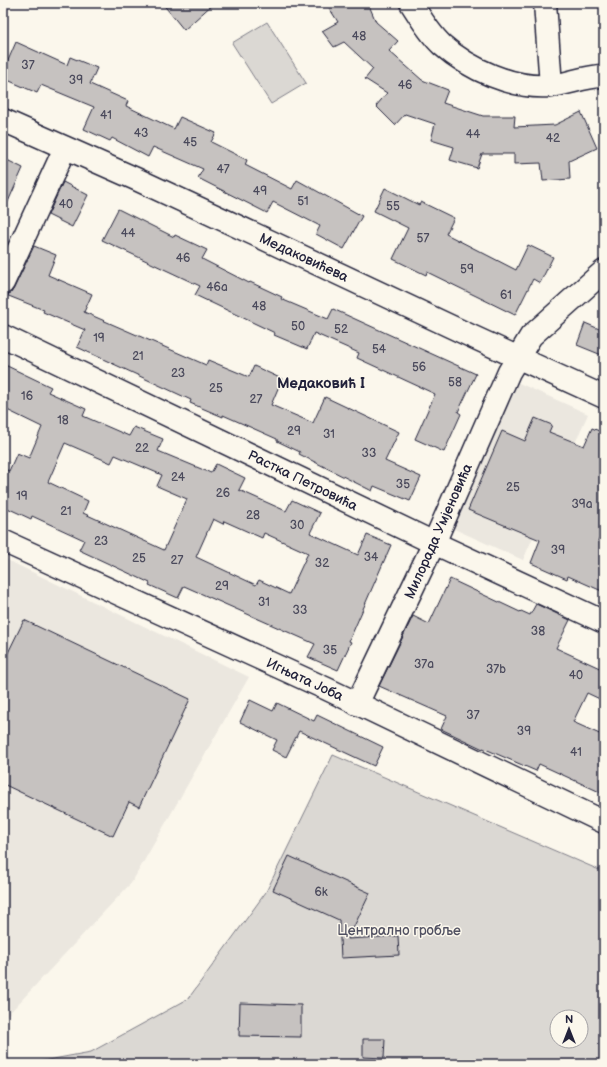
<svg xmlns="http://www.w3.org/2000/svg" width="607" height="1067" font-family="'Balsamiq Sans',sans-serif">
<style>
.built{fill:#ebe7df}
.green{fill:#dbd8d3;stroke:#7e7d87;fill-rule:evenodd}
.building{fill:#c6c2c0;stroke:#22223b;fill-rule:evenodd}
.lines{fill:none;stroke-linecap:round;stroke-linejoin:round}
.minor-casing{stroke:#22223b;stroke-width:25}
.minor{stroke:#fbf7ec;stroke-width:22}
.labels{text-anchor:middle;stroke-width:3;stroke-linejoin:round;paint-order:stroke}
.number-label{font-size:12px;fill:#4b4a5c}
.street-label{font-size:14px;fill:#22223b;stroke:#fbf7ec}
.park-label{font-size:14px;fill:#505061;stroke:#fbf7ec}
.neighbourhood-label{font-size:15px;font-weight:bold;fill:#22223b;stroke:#fbf7ec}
</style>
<rect width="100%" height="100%" fill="#fbf7ec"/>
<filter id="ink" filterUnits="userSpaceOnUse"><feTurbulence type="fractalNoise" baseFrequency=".025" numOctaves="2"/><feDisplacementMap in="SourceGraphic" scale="8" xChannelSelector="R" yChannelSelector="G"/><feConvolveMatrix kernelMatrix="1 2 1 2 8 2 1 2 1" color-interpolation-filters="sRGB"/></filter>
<g filter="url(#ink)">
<g class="built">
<polygon points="512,380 588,414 523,560 450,527"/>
<polygon points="3,558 249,677 132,882 3,1020"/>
</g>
<g class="green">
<polygon points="267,22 306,83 271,104 232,43"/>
<path d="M333,755L604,872V1064H26L91,1052L188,999L266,892ZM557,1017H581V1041H557Z"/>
</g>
<g class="building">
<polygon points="162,3 214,3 184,30"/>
<polygon points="326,3 368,3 376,22 398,41 389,51 422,80 448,90 443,103 483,116 515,116 514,127 555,125 581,112 597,148 569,161 570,179 543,181 541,163 514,164 514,154 482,154 477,168 450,160 454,147 431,140 435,124 405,114 395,125 376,106 387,93 365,79 373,69 344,42 334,47 322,31 338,22"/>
<polygon points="16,42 67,65 70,57 97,68 90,84 128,101 126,106 174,129 180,117 216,133 211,142 247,160 245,165 292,189 297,180 362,216 344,249 316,234 320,226 273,202 267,213 198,178 203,169 153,147 148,157 112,138 110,141 84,129 94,107 41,85 37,93 3,78 3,72"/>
<polygon points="3,158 23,168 3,213"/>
<polygon points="63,182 88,195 72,227 48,215"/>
<polygon points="385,188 419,205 421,202 454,218 446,234 516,270 528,245 553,257 540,283 533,279 515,315 427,272 426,275 393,259 408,228 374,211"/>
<polygon points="118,209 174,237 175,235 207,250 202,259 249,283 250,282 282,297 281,299 328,319 333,309 476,374 458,412 461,414 444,452 415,439 435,394 357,358 359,353 314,333 307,349 274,335 275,333 195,295 200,286 102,240"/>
<polygon points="34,246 56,255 48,275 92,294 84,312 206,365 208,360 249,377 254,366 282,379 271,405 313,423 325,397 399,432 385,461 421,477 410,501 374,486 372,491 299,454 300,452 277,441 277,439 223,415 223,417 190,403 191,400 77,347 85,330 43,312 44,310 6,295 11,293 14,288"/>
<polygon points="585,323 604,331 604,356 577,345"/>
<path d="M3,364L51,387L48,392L86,409L83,416L129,436L134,427L163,439L158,451L211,473L216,464L245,478L239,490L286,511L292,500L320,513L310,533L358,555L367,535L391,545L349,641L351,642L338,670L308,657L315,644L184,586L178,598L149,585L150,583L79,550L84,540L32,516L31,519L3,506V468L9,471L17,453L29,458L42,427L3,408ZM65,443L111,463L115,455L162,475L157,486L187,499L164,550L83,513L88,501L48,482ZM213,519L223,524L224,521L262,538L264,533L308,553L289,594L259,580L256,585L196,557Z"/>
<polygon points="535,418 552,425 549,432 584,446 592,428 604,433 604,527 598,541 604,543 604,592 568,576 567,579 531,563 540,540 468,510 502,431 525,441"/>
<polygon points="450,579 520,612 521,611 530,615 536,604 570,620 556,648 604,670 604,701 587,693 573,722 604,736 604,794 539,764 536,771 483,748 483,749 441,729 447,716 379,686 413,616 429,624"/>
<polygon points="24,620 190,699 139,807 129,802 113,836 3,784 3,663"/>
<polygon points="250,700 273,711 277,703 314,721 317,715 383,747 374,766 299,731 286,757 272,750 277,740 240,722"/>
<polygon points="289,856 370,893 348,939 398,936 399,955 341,958 339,920 273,890"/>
<polygon points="240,1003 301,1005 301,1037 239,1036"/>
<polygon points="363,1039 385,1039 384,1058 363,1057"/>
</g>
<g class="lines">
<defs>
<g id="minor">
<path d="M411,3C420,17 429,33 442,45C469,69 513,89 550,86C568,84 585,76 604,76"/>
<polyline points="545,3 551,86"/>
<polyline points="3,120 136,179 269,241 471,336 604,397"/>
<polyline points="3,283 65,148"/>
<polyline points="3,336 434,543 604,622"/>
<polyline points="3,541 327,689 604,822"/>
<polyline points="357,704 434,543 509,372 531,336 604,271"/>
</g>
</defs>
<use href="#minor" class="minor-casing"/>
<use href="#minor" class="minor"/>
</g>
</g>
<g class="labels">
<g class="number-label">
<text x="359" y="40">48</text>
<text x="28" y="69">37</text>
<text x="76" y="84">39</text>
<text x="405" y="89">46</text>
<text x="106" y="119">41</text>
<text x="141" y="137">43</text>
<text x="473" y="138">44</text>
<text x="553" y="142">42</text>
<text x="190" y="146">45</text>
<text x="223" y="173">47</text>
<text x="260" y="195">49</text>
<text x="303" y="205">51</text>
<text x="66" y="208">40</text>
<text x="393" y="210">55</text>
<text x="128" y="237">44</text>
<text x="423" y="242">57</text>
<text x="183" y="262">46</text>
<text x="467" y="273">59</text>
<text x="217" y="291">46a</text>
<text x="506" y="299">61</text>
<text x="259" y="310">48</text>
<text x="298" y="330">50</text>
<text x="341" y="333">52</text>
<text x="99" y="342">19</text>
<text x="379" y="353">54</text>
<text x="138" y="360">21</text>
<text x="419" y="371">56</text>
<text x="178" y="377">23</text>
<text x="455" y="386">58</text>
<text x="216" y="392">25</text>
<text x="27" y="400">16</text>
<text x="256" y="403">27</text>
<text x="63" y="424">18</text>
<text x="294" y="435">29</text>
<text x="329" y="438">31</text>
<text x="142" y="452">22</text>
<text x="369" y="457">33</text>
<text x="178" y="481">24</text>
<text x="403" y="488">35</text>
<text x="513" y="491">25</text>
<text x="223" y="497">26</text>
<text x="22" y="500">19</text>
<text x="582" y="508">39a</text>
<text x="66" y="515">21</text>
<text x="253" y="519">28</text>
<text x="297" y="529">30</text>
<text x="101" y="545">23</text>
<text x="558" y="554">39</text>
<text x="371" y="561">34</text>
<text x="139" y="562">25</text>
<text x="177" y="564">27</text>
<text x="322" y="567">32</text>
<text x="222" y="590">29</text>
<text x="264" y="606">31</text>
<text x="300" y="614">33</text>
<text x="538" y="635">38</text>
<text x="330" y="654">35</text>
<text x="424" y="668">37a</text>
<text x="496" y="673">37b</text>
<text x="576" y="679">40</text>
<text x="473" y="719">37</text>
<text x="524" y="735">39</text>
<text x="576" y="756">41</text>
<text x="321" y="896">6k</text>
</g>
<g class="street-label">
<text transform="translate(304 257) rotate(25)" y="5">Медаковићева</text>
<text transform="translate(303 480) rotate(26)" y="5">Растка Петровића</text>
<text transform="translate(438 531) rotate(-66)" y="5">Милорада Умјеновића</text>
<text transform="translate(305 679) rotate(25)" y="5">Игњата Јоба</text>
</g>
<g class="park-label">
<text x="399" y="935">Централно гробље</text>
</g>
<g class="neighbourhood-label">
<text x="321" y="388">Медаковић I</text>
</g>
</g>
<rect width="607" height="1067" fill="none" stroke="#fbf7ec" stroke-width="16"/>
<rect x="8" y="8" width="591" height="1051" fill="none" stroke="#22223b" stroke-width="1.5" filter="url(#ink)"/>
<g transform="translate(569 1029)"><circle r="19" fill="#fbf7ec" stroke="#a4a2a5"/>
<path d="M0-3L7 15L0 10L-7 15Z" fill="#22223b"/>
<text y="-6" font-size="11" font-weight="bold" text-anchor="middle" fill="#22223b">N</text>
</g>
</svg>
